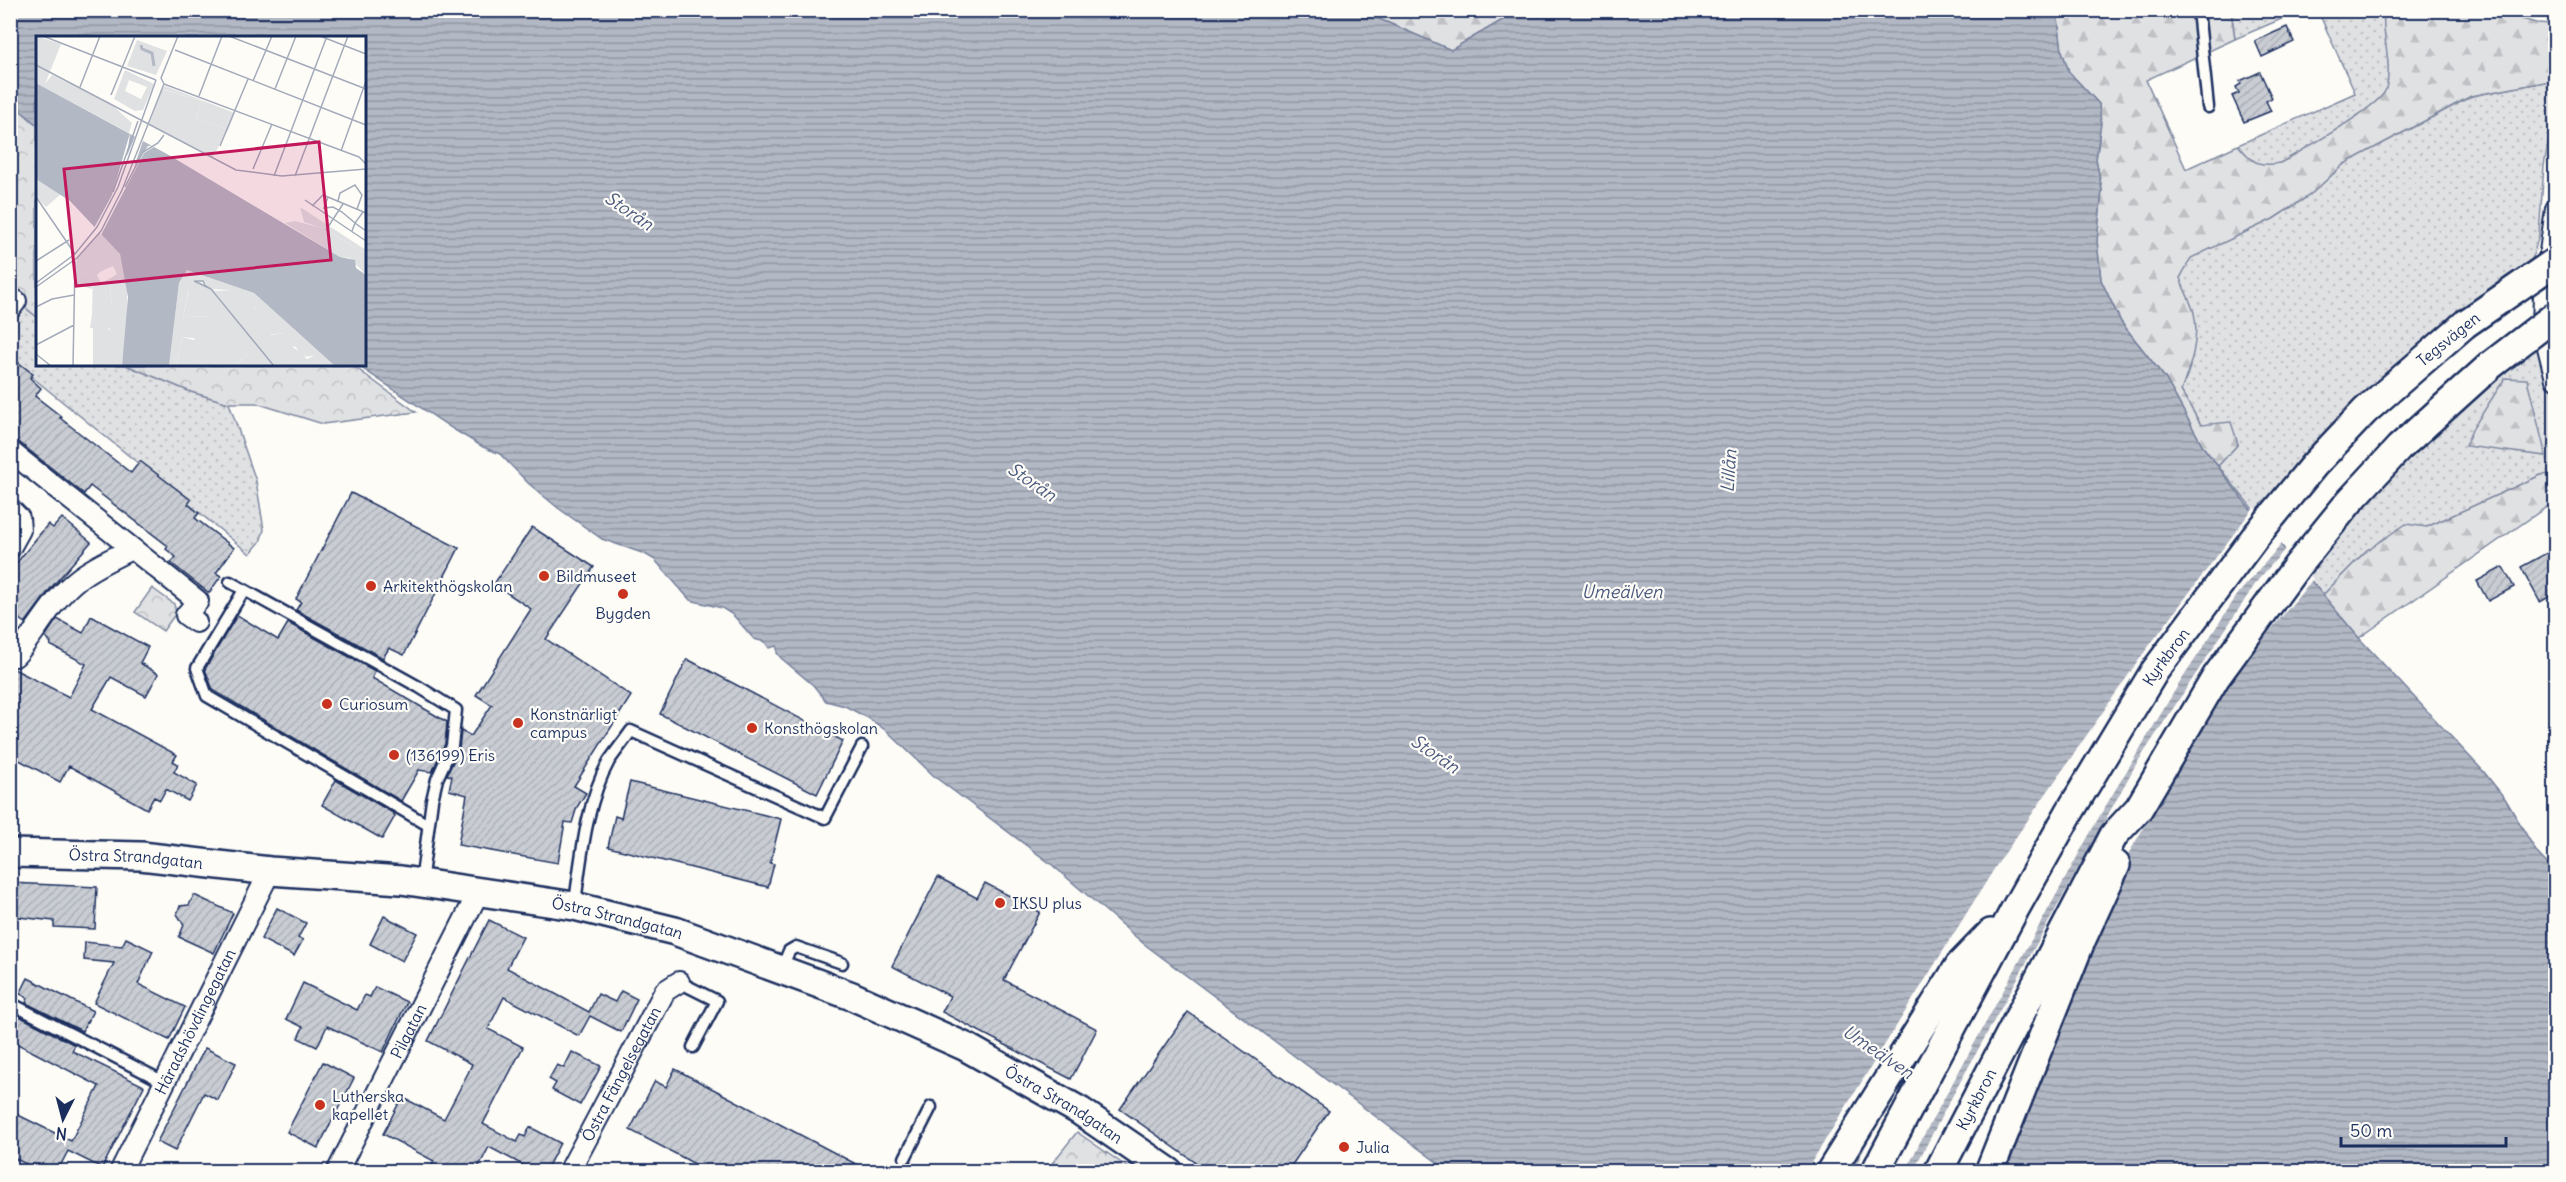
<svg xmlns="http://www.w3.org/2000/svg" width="2566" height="1182" font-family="Delius,sans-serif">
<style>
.grass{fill:url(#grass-dots);stroke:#7e88a0;stroke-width:1.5}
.forest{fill:url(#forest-firs);stroke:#7e88a0;stroke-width:1.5}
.park{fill:url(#park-crowns);stroke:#7e88a0;stroke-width:1.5}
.water{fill:url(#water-rules);stroke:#76819c;stroke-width:1.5}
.pier{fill:#fdfcf7}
.building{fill:url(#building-hatch);stroke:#1b2f5e;stroke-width:1.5}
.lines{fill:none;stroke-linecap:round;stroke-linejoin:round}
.lane-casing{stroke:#1b2f5e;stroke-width:15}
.street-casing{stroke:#1b2f5e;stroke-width:24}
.secondary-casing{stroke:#1b2f5e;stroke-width:32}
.lane{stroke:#fdfcf7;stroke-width:10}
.street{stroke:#fdfcf7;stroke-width:20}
.secondary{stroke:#fdfcf7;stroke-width:27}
.secondary-bridge-casing{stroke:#1b2f5e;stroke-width:32;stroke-linecap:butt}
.secondary-bridge{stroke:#fdfcf7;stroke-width:27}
.poi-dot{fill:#c8321e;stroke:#fdfcf7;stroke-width:2}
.labels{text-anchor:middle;stroke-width:4.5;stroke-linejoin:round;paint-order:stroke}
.street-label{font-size:16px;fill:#1b2f5e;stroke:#fdfcf7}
.poi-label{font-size:16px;fill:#1b2f5e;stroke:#fdfcf7;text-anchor:start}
.water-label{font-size:18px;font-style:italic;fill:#49587d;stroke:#fdfcf7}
.inset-river{fill:none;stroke:#b3b8c5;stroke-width:3}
.inset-road{fill:none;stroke:#a3aaba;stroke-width:1.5}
.view{fill:#c2185b;fill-opacity:0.15;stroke:#c2185b;stroke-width:3}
.inset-edge{fill:none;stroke:#1b2f5e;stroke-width:3}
</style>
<defs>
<pattern id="grass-dots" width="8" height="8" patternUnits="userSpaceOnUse" patternTransform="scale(1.5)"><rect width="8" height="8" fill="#e0e1e3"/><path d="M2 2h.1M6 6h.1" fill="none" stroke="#c0c1c5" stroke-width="1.8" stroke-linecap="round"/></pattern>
<pattern id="forest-firs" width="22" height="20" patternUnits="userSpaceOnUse" patternTransform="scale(1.5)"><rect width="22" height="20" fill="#e0e1e3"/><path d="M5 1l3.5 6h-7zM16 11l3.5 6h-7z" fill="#c0c1c5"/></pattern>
<pattern id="park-crowns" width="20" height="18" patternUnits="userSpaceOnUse" patternTransform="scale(1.5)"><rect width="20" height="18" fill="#e0e1e3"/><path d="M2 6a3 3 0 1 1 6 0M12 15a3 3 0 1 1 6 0" fill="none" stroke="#c0c1c5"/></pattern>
<pattern id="water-rules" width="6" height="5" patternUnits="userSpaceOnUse" patternTransform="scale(1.5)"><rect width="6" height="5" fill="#b3b8c5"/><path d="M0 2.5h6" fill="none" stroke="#9196a3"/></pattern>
<pattern id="building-hatch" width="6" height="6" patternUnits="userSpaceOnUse" patternTransform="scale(1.5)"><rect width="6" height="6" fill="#c9ccd3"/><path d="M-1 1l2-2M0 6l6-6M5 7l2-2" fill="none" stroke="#acb0b8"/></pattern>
</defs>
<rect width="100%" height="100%" fill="#fdfcf7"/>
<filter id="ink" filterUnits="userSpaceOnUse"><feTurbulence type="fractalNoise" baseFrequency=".0167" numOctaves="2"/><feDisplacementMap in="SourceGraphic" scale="12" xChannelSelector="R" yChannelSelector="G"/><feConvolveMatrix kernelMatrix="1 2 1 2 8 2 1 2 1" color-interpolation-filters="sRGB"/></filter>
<g filter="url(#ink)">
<g class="grass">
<polygon points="2231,10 2300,10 2300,11 2235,39"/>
<path d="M2318,11H2384C2382,30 2395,78 2385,93C2376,107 2299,155 2281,163C2276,165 2268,166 2263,165C2252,164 2245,153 2238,145L2355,93Z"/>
<polygon points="2555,80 2555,110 2553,115 2544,166 2539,235 2526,280 2465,324 2265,524 2218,466 2238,444 2201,425 2181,391 2190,367 2180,278 2191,257 2273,219 2310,195 2344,164 2472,96"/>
<polygon points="10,296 37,317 38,364 126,365 191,392 229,403 256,481 264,530 260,542 250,554 11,360"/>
<polygon points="2545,322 2555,377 2555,474 2541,475 2427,527 2367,550 2323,595 2297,566"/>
</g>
<g class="forest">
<polygon points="1341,11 1510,11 1508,17 1451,50 1377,18"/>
<path d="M2057,11H2231L2235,39L2146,80L2186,169L2238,145C2253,163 2258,167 2280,163C2299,152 2381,107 2386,89C2393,63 2381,36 2384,11H2493L2536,23L2555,24V80L2471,96L2344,164L2310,195L2273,219L2191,258L2180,278C2184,290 2191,301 2194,313C2200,339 2190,367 2181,391L2201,425L2231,422L2238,444L2218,466L2204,448L2165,378L2121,322L2101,280L2097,241L2102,190L2096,159L2099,141V104L2069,72L2062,51Z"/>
<polygon points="2505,378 2527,379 2546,456 2465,446 2473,428"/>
<polygon points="2555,474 2555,501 2359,638 2323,595 2367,550 2406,524 2427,527 2541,475"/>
</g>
<g class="park">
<polygon points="11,102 37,125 37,317 11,296"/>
<polygon points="126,365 352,365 416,412 323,424 256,403 229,403 191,392"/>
<polygon points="152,588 174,604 176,613 163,631 135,612"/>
<polygon points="1077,1132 1133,1171 1046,1171"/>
</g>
<polygon class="water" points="1341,10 1377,18 1451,50 1508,17 1510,11 2057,11 2062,51 2069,72 2099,104 2101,123 2096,159 2102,190 2097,241 2101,280 2121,322 2165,378 2204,448 2244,501 2359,638 2484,772 2506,800 2537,853 2555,872 2555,1171 1449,1171 1144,944 1051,864 935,777 888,732 868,718 845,706 826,701 813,685 781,658 777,653 777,646 769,648 765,642 754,639 733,615 722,608 690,600 655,560 645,554 602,539 558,508 528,483 500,454 483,447 453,429 357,365 364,364 364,38 38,38 37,125 11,102 10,11"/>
<g class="pier">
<polygon points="2254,507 2283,542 2238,594 2177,687 2099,817 1919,1144 1906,1171 1853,1171 1871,1136 1863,1130 1834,1172 1806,1171 1996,866 2143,654"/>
<polygon points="2287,547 2313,579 2250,655 2202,725 2116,876 1989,1172 1913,1171 1948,1104 2135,766 2258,580"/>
</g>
<g class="building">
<polygon points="2287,27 2294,42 2262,57 2255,41"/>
<polygon points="2260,72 2272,98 2266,101 2271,111 2244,122 2232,96 2239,93 2236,87 2241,84 2240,81"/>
<polygon points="10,356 33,374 30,378 41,388 35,396 62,417 60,418 131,473 140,461 191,500 188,504 199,513 195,518 234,548 216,573 221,576 209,593 171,563 176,557 166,549 168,546 90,486 84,494 10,435"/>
<polygon points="351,493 459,548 404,655 389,648 383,658 296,610 301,602 296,599"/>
<polygon points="62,518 91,542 51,588 26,622 23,622 10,611 10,571 48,524 53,528"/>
<polygon points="532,527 594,567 546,639 631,696 574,786 586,793 577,807 572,823 565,822 558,863 458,845 467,795 449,790 452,776 447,775 459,749 461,731 471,736 492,705 476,695 531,609 494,584"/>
<polygon points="2556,548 2556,593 2540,602 2521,567"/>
<polygon points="2503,567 2514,587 2488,601 2477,581"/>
<polygon points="237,615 278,640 288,623 375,671 372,678 447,722 445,744 432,772 419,770 401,801 213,690 205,669"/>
<polygon points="91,616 148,647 140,663 158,674 146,696 111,677 92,709 177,755 173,761 178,764 174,772 197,785 188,801 166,789 160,800 154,797 147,809 69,766 60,782 10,755 10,667 69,697 86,664 50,645 51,643 45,637 57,619 83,633"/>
<polygon points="687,659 843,741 817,794 660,714"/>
<polygon points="336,780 393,813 395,816 382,839 322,805"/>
<polygon points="630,782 781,819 770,863 774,864 768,887 608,847 615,816 621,818"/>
<polygon points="938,877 977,898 985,883 1040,912 1004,980 1097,1029 1071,1079 942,1012 950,996 892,966"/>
<polygon points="10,883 97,887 95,929 54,927 54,921 10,916"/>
<polygon points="194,895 233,913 214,953 179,937 184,925 177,914 180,906 189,905"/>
<polygon points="277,908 306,923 298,938 303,940 294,956 261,939"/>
<polygon points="384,916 417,933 402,961 370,944"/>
<polygon points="489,920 523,937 507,968 589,1012 598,994 615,1002 621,991 637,999 621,1032 590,1016 579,1036 504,997 488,1029 523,1047 483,1124 517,1142 521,1135 525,1137 530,1127 560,1143 545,1172 536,1172 489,1147 476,1172 446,1172 432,1165 434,1161 383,1134 402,1097 444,1119 468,1073 472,1064 428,1041"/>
<polygon points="126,938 153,951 138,984 185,1007 169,1040 94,1003 114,963 84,960 85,942 122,946"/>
<polygon points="28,978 93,1011 82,1031 26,1003 28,998 20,994"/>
<polygon points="303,983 357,1010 365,995 370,997 375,987 407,1002 383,1052 327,1026 317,1047 298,1038 303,1027 286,1019"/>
<polygon points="1188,1012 1329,1111 1287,1172 1209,1172 1120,1109"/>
<polygon points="19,1016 75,1045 72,1051 144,1086 102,1168 68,1151 57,1172 42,1172 10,1156 10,1111 71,1141 99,1086 10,1040 10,1031"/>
<polygon points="205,1048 236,1063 218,1100 204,1093 175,1151 157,1142"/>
<polygon points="572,1052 601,1066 580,1105 552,1090 556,1083 549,1079 557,1065 564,1068"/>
<polygon points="323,1062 354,1078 318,1148 287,1132"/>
<polygon points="675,1069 871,1172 710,1172 630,1130 655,1081 666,1087"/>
</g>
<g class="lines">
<defs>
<g id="lane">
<polyline points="2198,10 2208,107"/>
<polyline points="230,582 419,687 456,710 452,746 437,779 432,800 421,883"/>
<polyline points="244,590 197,668 207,696 428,825"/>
<path d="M576,895C582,851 587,801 609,761C616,751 624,741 631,731L825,818L862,747"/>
<polyline points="782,968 789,951 796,947 842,963"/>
<polyline points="679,982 717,1001 693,1047"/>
<polyline points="10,1003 164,1082"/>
<polyline points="905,1158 931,1107"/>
</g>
<g id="street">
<polyline points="2556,209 2544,295 2543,327 2556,379"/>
<polyline points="10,309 16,301"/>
<polyline points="10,451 198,601 186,615 196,622"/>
<polyline points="10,509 19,518 20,530 10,548"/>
<path d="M10,653L15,656C37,632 52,599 78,579C93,567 114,558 131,549"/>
<path id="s1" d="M120,1172L270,871"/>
<path id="s2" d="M337,1172L479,891"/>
<path id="s3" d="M569,1172L665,991L679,982"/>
</g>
<g id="secondary">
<path id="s4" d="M10,853L141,856L270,871L401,880L574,906L675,931L852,996L966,1047L1080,1111L1169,1172"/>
<polyline points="1830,1172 1959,966 1991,933"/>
<path id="s5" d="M1875,1172L2015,909L2069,813L2154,672L2255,537L2314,465L2365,411L2465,324"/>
<path id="s6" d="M1938,1172L2114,835L2139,808L2216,677L2297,566L2349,502L2399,448L2491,365"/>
<polyline points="1989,1172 2081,941 2116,865"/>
</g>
</defs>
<use href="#lane" class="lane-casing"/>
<use href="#street" class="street-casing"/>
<use href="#secondary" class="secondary-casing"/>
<use href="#lane" class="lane"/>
<use href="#street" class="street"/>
<use href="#secondary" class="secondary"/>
<defs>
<g id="secondary-bridge">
<polyline points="2465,324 2556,261"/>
<polyline points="2491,365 2556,315"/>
</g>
</defs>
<use href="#secondary-bridge" class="secondary-bridge-casing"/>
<use href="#secondary-bridge" class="secondary-bridge"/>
</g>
</g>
<g class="poi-dot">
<circle cx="544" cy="576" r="6"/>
<circle cx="371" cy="586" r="6"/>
<circle cx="623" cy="594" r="6"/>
<circle cx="327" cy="704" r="6"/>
<circle cx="518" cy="723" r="6"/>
<circle cx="752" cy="728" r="6"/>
<circle cx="394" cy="755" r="6"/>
<circle cx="1000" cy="903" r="6"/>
<circle cx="320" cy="1105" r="6"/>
<circle cx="1344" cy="1147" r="6"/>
</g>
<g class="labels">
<g class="street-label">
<text transform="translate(2448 339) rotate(-39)" y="6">Tegsvägen</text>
<text dy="6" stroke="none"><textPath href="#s5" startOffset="592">Kyrkbron</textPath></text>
<text dy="6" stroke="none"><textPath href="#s4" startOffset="126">Östra Strandgatan</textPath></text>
<text dy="6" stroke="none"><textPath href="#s4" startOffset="612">Östra Strandgatan</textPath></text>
<text dy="6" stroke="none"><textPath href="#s1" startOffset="168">Häradshövdingegatan</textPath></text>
<text dy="6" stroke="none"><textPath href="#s2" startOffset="158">Pilgatan</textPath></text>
<text dy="6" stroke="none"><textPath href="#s3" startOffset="111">Östra Fängelsegatan</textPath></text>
<text dy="6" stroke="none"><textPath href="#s6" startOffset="82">Kyrkbron</textPath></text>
<text dy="6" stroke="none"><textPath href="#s4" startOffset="1098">Östra Strandgatan</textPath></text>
</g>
<g class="poi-label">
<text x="556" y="582">Bildmuseet</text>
<text x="383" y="592">Arkitekthögskolan</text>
<text x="623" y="619" text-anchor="middle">Bygden</text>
<text x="339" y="710">Curiosum</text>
<text x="530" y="720">Konstnärligt<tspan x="530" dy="18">campus</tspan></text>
<text x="764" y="734">Konsthögskolan</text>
<text x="406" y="761">(136199) Eris</text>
<text x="1012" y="909">IKSU plus</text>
<text x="332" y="1102">Lutherska<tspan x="332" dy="18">kapellet</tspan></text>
<text x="1356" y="1153">Julia</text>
</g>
<g class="water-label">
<text transform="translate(629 211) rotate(34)" y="6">Storån</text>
<text transform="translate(1729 471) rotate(-86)" y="6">Lillån</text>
<text transform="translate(1032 482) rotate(34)" y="6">Storån</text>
<text x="1622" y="598">Umeälven</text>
<text transform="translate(1435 754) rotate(34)" y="6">Storån</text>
<text transform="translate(1878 1052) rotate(34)" y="6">Umeälven</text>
</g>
</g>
<g transform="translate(36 36)">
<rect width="330" height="330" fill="#fdfcf7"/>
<path d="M129,50L199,77L192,94L160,81L166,65L126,53ZM264,171L330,214V218L286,192L268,186ZM65,195L75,208V221L39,243L41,222ZM69,231L61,239L65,247L73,243L76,271L56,279L57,239ZM161,244L180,255L195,254L216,268L235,299L248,297L256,310L271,323L278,320L280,330H238L211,318L199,330H140L146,301L158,304L175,280L147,281L154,249ZM71,291L74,295V291L91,292L86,330H57V292Z" fill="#e0e1e3"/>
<path d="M70,200L84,218L91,247V292L88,293L54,292L56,279L76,270L73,243L81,238L77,230L59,238L56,253L39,248V243L75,221ZM151,234L218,257L299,330H280L277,320L264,321L260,311L251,309L248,297L230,299L219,272L195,254L175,253L167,245L159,244L152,256L147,281L175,280L182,263L193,276L166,303L146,301L140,330H133L143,247ZM221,310L238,330H199L211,318Z" fill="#e0e1e3"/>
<path d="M0,0L25,8L9,48L16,39L74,67L96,87L93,97L0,47ZM101,4L131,15L120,39L91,30ZM89,34L118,48L107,74L99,75L78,63ZM93,44L111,51L105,63L89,55ZM125,53L166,65L160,81L192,94L176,122L113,89ZM0,143L25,158L10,171L0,161ZM259,185L286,192L330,218V239L314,222L304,221L249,187Z" fill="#e0e1e3" fill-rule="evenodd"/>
<path d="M0,47L131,118L304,221L319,224L320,232L330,239V330H299L218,257L151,234L143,247L133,330H86L92,261L84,218L34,165L0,143Z" fill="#b3b8c5"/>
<path d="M94,97L91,120L100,98L108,102L98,131L112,110L121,109L108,117L65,199L58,192L76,159Z" fill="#fdfcf7"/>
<path class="inset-river" d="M105,9L106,13L116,17L118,30"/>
<path class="inset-road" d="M7,0L120,44M193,0L330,53M284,0L330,18M139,14L330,89M0,29L200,134L246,140L330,133M217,45L236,0M128,48L323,121L330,128M128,48L125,42L142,0M44,51L64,0M239,53L260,0M75,59L99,0M163,60L186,0M184,110L212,43M305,115L330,45M217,133L236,88M238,140L291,0M259,140L312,0M89,151L107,116L122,107L128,99M77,156L102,85M0,161L39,218M292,161L288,172L297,171L306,176L319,187L316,195M269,164L330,205M302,165L304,157L319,149L326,159L321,173M276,170L287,159L330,177M327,176L319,187L330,195M290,194L307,168M0,225L33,204M0,247L39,218L61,191L82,151L120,44M0,251L41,222L65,195L86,154L128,48M175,253L158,245H167L169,249L175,253L238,330M0,271L16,263L38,259M0,309L38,289M0,318L15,330M37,330L39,225"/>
<path class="view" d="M283,106L295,224L40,250L28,133Z"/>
<rect width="330" height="330" class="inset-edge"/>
</g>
<rect width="2566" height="1182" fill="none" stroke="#fdfcf7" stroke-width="36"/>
<rect x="18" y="18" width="2530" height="1146" fill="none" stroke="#1b2f5e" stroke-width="2" filter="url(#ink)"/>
<g transform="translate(63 1119) rotate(186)" stroke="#fdfcf7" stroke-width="4.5" paint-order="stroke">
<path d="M0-4.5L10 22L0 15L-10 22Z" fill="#1b2f5e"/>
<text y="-9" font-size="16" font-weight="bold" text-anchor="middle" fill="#1b2f5e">N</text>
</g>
<path d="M2341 1137v9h165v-9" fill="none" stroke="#1b2f5e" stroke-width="3"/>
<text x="2350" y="1137" font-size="18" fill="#1b2f5e" stroke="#fdfcf7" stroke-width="4.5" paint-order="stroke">50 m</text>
</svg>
